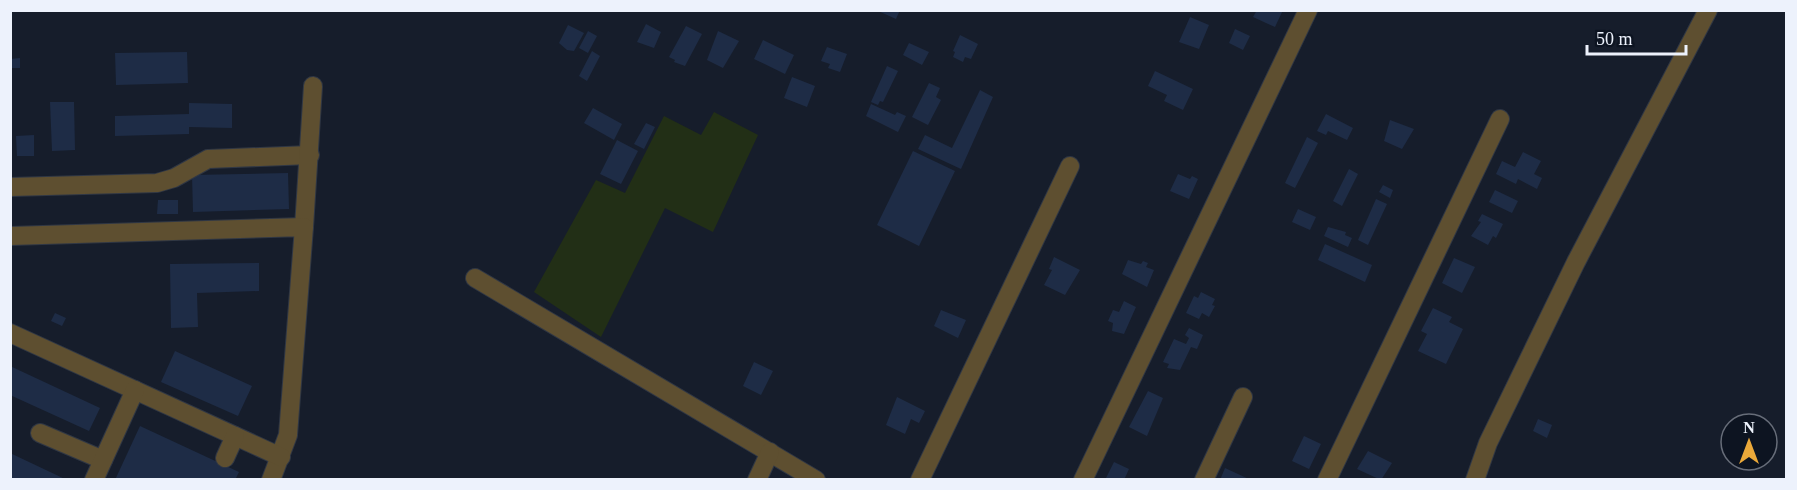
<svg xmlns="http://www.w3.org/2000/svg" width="1797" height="490" font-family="'Times New Roman',serif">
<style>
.green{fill:#222f16}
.building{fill:#1e2c46}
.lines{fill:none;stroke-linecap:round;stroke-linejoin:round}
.minor-casing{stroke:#303744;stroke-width:20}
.minor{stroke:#5e4f30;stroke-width:18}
</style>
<rect width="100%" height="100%" fill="#161d2b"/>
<polygon class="green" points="714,112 758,135 713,232 665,208 601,337 534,292 596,180 625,193 664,116 701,135"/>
<g class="building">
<polygon points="876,10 900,10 896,19"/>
<polygon points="1257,10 1283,10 1275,27 1253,17"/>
<polygon points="1190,17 1209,25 1199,49 1179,42"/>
<polygon points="646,24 661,32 654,48 637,42"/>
<polygon points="568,25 584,33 574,51 567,50 559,43"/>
<polygon points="686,26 702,34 685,66 674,62 675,60 669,57"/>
<polygon points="1235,29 1250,36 1243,50 1229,43"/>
<polygon points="588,31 597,36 588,53 579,48"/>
<polygon points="718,31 739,41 723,68 707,60"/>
<polygon points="960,35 978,44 971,59 965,57 963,62 953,57 955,52 953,51"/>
<polygon points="763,40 794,55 785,74 754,59"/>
<polygon points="909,43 929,52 922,65 903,55"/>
<polygon points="827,47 847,54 840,72 828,68 830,64 821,61"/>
<polygon points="592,51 600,56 587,81 579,76"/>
<polygon points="187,52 188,83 116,85 115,53"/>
<polygon points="20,58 20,68 10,68 10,59"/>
<polygon points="887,66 898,71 883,102 880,101 878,105 871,102"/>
<polygon points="1155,71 1193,89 1183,110 1164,101 1167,95 1148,86"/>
<polygon points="792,77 815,86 807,107 784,98"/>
<polygon points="929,83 940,88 936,97 941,100 928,125 912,117"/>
<polygon points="980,90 993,97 961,169 918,149 925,135 952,148"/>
<polygon points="50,102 74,102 75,150 52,151"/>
<polygon points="189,103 232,104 232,128 189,127 189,134 115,136 115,116 189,114"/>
<polygon points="871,104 895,115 897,112 906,116 898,132 866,116"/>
<polygon points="593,108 622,124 614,140 584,123"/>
<polygon points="1326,114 1353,128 1347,140 1328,131 1326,135 1317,131"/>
<polygon points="1390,120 1414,129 1402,149 1384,141"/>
<polygon points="646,123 655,127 644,149 634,144"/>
<polygon points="34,135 34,156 17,156 16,136"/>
<polygon points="1307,137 1318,143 1295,188 1285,183"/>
<polygon points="617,140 638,151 621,184 600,174"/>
<polygon points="913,151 955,171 919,246 877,225"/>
<polygon points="1523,152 1541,161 1534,174 1542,178 1537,189 1518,179 1516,184 1496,174 1502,161 1515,167"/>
<polygon points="1349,169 1358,174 1342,206 1333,201"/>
<polygon points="288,173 289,209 193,212 192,175"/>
<polygon points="1178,174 1190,179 1192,176 1198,179 1189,199 1170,191"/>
<polygon points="1383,185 1393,190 1390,198 1379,192"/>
<polygon points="1495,190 1518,201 1512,213 1489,202"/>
<polygon points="1376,199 1387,204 1368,245 1358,240"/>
<polygon points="158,200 178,200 178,214 157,214"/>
<polygon points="1298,209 1316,217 1310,230 1292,222"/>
<polygon points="1482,214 1503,224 1496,238 1493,236 1488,245 1471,236 1481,222 1478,221"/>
<polygon points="1328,227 1346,232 1345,235 1352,238 1348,247 1324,236"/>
<polygon points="1325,244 1372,265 1365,282 1318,260"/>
<polygon points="1054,257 1080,270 1065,295 1044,285 1052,270 1049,269"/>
<polygon points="1454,258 1475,267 1462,293 1442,283"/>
<polygon points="1128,260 1141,264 1143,261 1148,263 1146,267 1154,270 1147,287 1122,274"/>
<polygon points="259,263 259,291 197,293 198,327 171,328 170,264"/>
<polygon points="1201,292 1215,299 1212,305 1215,306 1209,317 1202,313 1199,319 1186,313 1194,296 1198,298"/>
<polygon points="1124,301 1136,307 1124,334 1112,331 1113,323 1108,321 1113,310 1119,312"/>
<polygon points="1433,308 1452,317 1449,322 1463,329 1446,364 1418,351 1427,334 1421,331"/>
<polygon points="941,310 966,320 958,338 934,326"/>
<polygon points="55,313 66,318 62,326 51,321"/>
<polygon points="1189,328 1203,335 1197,349 1191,347 1180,370 1167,368 1169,364 1163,362 1174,339 1186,344 1189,338 1185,335"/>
<polygon points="175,351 252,386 238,416 161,382"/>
<polygon points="754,362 773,371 761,395 743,386"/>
<polygon points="10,366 100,408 89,431 10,395"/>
<polygon points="1148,391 1163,398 1147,436 1129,427"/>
<polygon points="897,397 925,411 919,423 911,419 905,434 886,425"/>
<polygon points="1538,419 1552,425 1547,438 1533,431"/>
<polygon points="140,426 239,472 235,480 115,480"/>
<polygon points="1304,436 1321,444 1309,469 1292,461"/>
<polygon points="1368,451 1392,463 1381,480 1357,469"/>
<polygon points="10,453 67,480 10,480"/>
<polygon points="1114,462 1129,469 1124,480 1105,480"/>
<polygon points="1225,468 1251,480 1220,480"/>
</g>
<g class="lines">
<defs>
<g id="minor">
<polyline points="10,187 157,183 174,178 208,159 310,155"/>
<polyline points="304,227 313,86"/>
<polyline points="10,236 304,227 288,435 271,480"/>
<polyline points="475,278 816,480"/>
<polyline points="10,333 281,457"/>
<polyline points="40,433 103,460"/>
<polyline points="225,458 235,436"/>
<polyline points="94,480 135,390"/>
<polyline points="757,480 770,452"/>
<polyline points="920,480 1070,166"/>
<polyline points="1083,480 1308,10"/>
<polyline points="1204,480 1243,397"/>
<polyline points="1327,480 1500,119"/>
<polyline points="1475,480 1488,443 1576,262 1708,10"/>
</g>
</defs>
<use href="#minor" class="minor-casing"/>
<use href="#minor" class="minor"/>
</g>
<rect width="1797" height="490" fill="none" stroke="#edf2fc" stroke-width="24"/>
<g transform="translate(1749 442)"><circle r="28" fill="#0d1421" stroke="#676d79" stroke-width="1.5"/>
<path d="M0-4.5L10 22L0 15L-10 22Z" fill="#eba93a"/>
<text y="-9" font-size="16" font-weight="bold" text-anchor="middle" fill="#edf2fc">N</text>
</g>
<path d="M1587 45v9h99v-9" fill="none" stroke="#edf2fc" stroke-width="3"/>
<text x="1596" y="45" font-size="18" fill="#edf2fc" stroke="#0d1421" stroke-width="4.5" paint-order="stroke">50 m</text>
</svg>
